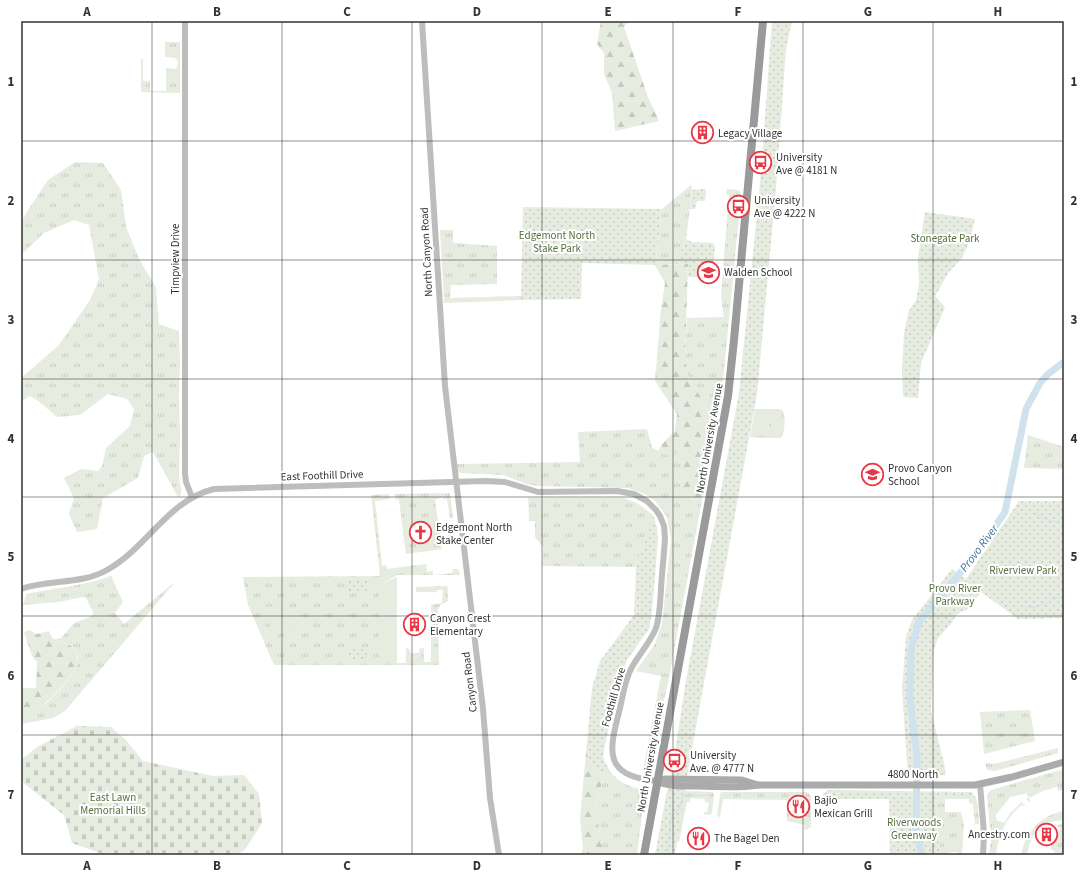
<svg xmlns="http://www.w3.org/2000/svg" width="1085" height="876" font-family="'Source Sans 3',sans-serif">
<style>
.grass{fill:url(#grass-tufts)}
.forest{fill:url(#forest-firs)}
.cemetery{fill:url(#cemetery-stones)}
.park{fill:url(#park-dots)}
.pitch{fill:#e6ecdf}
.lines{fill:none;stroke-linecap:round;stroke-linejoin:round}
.stream{stroke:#cfe2ee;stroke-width:1}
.river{stroke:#cfe2ee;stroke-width:7}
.secondary{stroke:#bdbdbd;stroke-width:6}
.primary{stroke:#ababab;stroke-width:7}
.highway{stroke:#9a9a9a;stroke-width:8}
.grid{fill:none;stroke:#333;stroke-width:1;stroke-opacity:0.55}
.labels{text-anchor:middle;stroke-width:4;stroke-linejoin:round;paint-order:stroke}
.poi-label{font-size:11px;fill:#333;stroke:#fff;text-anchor:start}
.park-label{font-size:11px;fill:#56703f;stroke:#fff}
.street-label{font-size:11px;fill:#333;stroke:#fff}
.water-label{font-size:12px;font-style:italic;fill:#3f7597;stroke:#fff}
.neatline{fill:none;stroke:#333;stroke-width:1.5}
.grid-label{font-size:13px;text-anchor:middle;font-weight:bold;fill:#333}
</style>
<defs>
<pattern id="grass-tufts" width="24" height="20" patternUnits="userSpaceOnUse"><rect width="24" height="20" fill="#e6ecdf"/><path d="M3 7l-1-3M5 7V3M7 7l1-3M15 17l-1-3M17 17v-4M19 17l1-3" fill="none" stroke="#c6cbc0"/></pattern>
<pattern id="forest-firs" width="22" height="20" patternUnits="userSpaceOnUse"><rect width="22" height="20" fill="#e6ecdf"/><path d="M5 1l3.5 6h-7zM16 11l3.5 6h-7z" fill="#c6cbc0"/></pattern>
<pattern id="cemetery-stones" width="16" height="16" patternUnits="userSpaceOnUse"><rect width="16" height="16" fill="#e6ecdf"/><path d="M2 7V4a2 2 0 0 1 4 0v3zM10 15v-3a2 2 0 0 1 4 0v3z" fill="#c6cbc0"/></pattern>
<pattern id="park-dots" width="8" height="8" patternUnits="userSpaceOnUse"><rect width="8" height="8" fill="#e6ecdf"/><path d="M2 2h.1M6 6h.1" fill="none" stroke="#c6cbc0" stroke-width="1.8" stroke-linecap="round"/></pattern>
</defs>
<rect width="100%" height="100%" fill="#fff"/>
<g class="grass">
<polygon points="165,42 180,42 180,93 141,92 141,59 143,59 143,81 150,81 150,91 166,91 166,68 176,69 178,63 176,58 165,57"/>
<polygon points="75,162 103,163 121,190 126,227 140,261 156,287 159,324 179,331 180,363 179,397 180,436 179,479 181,489 181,495 178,497 153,452 144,456 138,478 103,498 97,529 77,532 69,514 74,498 64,478 81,469 98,471 102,466 106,448 130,426 134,409 127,399 108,394 80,415 57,417 37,400 30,396 21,402 21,378 59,345 90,300 99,279 89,225 74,220 44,233 21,255 21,221 48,180"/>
<polygon points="691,185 692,189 686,240 680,253 680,264 655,265 662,209"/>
<polygon points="727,189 738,190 740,191 741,195 722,391 717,425 704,487 711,418 702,398 690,383 685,360 687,318 724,317 721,298 722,281 729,196 729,194 726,195"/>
<polygon points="440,230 453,230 453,242 455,243 497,246 497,284 451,285 450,298 522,296 521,300 444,303"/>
<path d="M755,409H779C782,410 783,410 784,414C785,420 785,433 781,438H757L750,437Z"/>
<polygon points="647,429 652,448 659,451 661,445 664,454 679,449 684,451 680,483 688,499 702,500 669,678 648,772 643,770 661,676 636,671 655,644 662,624 671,539 667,517 656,502 645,494 628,488 539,486 526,484 504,475 460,473 457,471 457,464 580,462 578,432"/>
<polygon points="1028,435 1064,447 1064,469 1024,468"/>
<polygon points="449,493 450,494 453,517 452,518 450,519 447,499 443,499 443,497 435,500 442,549 406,554 399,500 395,499 394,494"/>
<polygon points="389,494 390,499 375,501 382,566 386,565 387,569 426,564 427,572 433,571 433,575 452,573 453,569 458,569 460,575 398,575 379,585 396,662 398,663 406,663 406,648 409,649 410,653 419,653 420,648 424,648 424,662 431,662 431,627 433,627 433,623 431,622 431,605 442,603 443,590 437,590 437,592 416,592 416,587 447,586 448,589 448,601 440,605 438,610 439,665 274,665 248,605 243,577 380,576 371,495"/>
<polygon points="528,498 624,498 637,503 653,515 636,567 542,566 543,547 535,537 535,521 529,521"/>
<path d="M111,576L123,602L115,613L124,624L175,582L65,711L53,718L21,724V708L45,705C56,693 92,663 72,647C68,643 60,641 55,639L61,638L74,623L92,616L93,612L86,598L83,597L58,602L23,605L26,594C55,588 83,586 111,576Z"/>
<polygon points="1030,710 1035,741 984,754 980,712"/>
<polygon points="1058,748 1058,753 995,771 987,770 985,763 994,764"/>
<path d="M607,766C616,782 628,787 645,790L637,855H604L595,808Z"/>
<path d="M1064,769V790L1058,791L1057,787L1043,791L1029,798L1030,801L1029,802L1026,799L1029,797L1026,793C1022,795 1018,794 1014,797L1011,796L995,816L997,818L996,820L1004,823L1011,812L1021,803L1020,800L1025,806H1024L1022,805C1006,817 998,835 996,855H989L991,840L987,795L991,790Z"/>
<polygon points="684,791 712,792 714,794 712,813 709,815 704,814 704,812 707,812 709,803 705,802 705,799 690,798 690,802 687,802 679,842 677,842"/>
<polygon points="721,792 807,792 811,796 811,827 806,830 804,829 805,825 787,821 787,800 723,799 720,817 719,817 717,815 720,795"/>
<polygon points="973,795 976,797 977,803 978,804 979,824 971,825 975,824 973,804 969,803 969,799 945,799 945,812 961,812 964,825 962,851 961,855 959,855 957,852 949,852 948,855 940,855 935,797 973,797"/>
<path d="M1064,811V820C1059,821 1052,821 1048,823C1034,828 1030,842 1027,855H1021C1026,831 1040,816 1064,811Z"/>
<polygon points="1064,823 1064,855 1053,855 1055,852 1050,848 1061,828 1056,826"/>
</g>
<g class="forest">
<polygon points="601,21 629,21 624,27 648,97 659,121 615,131 612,93 604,74 604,53 597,44"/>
<polygon points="688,264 685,360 690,383 702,398 711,418 702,500 688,499 682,495 680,483 684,451 679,449 672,457 664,454 661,445 675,431 677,414 655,381 661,309 665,283 655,265"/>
<path d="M29,630L37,634L49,631L52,638C58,641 67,642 72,647C91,664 56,692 44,705L21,708V688H36L37,662L32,656L24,632Z"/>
<polygon points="586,753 594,767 604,776 595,808 604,855 580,855 583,849 580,818"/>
</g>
<polygon class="cemetery" points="77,726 111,727 126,740 143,761 213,776 244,775 259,794 262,823 246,848 238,855 105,855 72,843 64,815 21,781 21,760 37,747"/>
<g class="park">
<polygon points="772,21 792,21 786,49 776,188 757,394 689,765 675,855 655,855 666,796 673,766 685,686 739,393 761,173"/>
<polygon points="706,189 705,201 697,201 695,209 690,209 692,190"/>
<polygon points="523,207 662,209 655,265 582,263 581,299 521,300"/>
<polygon points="925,212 975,219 970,240 962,258 949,272 935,296 945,307 921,363 918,398 903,397 902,369 904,333 909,311 916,300 919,284 918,258"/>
<polygon points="687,239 691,242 713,243 715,246 712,278 709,277 688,277 688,264 680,264 680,253"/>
<polygon points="1019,501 1064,501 1064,618 1018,619 981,592 967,610 962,611 957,614 950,625 938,638 934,650 931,711 944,763 946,775 908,776 902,690 906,636 912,620 952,569 966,579"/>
<polygon points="653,515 657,527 658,538 652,612 649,629 627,660 623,670 605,744 603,757 607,766 604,776 594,767 586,753 592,688 600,661 634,615 636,567"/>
<polygon points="369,579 369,593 347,593 346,580"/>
<polygon points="349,648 369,649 368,661 349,660"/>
<polygon points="827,790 973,792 973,797 935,797 940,855 890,855 889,799 823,799 823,795"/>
</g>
<g class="pitch">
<polygon points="758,413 769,413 767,436 758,436"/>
<polygon points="773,414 782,414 782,435 780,437 771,436 771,416"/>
<polygon points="397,577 397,662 379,659 379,585"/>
<path d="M272,606L300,608C300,629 291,635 270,632L269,609Z"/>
</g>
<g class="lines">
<g class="stream">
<polyline points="1035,513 1042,518 1064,524"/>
<path d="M1027,607C1045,609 1048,599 1064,596"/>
<path d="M669,855C667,847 669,821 673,815C675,812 678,811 679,808C681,804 681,800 683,796L713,795"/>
</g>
<polyline class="river" points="922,855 916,832 917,757 910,698 911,649 919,622 976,554 1005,512 1026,409 1040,383 1048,374 1064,362"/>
<g class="secondary">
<polyline points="185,21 185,474 186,482 192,497"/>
<polyline points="422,21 445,386 483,709 490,798 499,855"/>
<path d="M21,589C48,579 81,585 107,570C147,548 168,500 214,489L486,481L505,482L538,492L617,491L634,494L647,501L656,510L660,516L664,526L665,538C664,555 662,572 661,589C660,602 660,616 656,628C650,643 639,654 632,667C625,679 623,695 620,708C609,751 602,775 656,781"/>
<polyline points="980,784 984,834 983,855"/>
</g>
<g class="primary">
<path d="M656,781C670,787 685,786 699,786C719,787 739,788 758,785H975L1012,777L1064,762"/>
<polyline points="656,781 665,779 742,780 758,785"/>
</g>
<polyline class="highway" points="644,855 728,396 734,340 763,21"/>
</g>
<path class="grid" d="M152,21V855M282,21V855M412,21V855M542,21V855M673,21V855M803,21V855M933,21V855M21,141H1064M21,260H1064M21,379H1064M21,497H1064M21,616H1064M21,735H1064"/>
<defs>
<symbol id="building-ring" viewBox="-11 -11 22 22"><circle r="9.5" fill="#fff" stroke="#e63946" stroke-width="1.5"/><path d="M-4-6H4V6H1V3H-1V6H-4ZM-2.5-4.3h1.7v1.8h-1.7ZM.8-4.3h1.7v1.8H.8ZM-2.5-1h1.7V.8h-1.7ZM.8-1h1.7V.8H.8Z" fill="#e63946"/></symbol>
<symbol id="bus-ring" viewBox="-11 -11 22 22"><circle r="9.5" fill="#fff" stroke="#e63946" stroke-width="1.5"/><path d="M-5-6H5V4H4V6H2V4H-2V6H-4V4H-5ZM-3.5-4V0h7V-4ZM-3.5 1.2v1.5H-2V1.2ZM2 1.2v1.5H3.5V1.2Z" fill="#e63946"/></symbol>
<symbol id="school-ring" viewBox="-11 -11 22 22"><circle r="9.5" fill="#fff" stroke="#e63946" stroke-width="1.5"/><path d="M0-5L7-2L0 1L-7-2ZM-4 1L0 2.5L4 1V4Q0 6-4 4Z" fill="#e63946"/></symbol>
<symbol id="church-ring" viewBox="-11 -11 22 22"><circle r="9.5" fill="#fff" stroke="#e63946" stroke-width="1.5"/><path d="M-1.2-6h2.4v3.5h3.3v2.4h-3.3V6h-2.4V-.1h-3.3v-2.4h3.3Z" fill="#e63946"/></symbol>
<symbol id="restaurant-ring" viewBox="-11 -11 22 22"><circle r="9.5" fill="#fff" stroke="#e63946" stroke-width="1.5"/><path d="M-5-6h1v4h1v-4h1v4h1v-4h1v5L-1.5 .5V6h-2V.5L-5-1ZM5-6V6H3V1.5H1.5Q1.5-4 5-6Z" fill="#e63946"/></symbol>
</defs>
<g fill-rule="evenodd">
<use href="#building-ring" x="690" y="120" width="25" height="25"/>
<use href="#bus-ring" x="748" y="150" width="25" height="25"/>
<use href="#bus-ring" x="726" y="194" width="25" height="25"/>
<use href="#school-ring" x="696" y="260" width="25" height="25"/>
<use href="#school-ring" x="860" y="462" width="25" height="25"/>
<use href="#church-ring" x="408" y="520" width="25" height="25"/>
<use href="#building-ring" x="402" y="612" width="25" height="25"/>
<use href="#bus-ring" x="662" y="748" width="25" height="25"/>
<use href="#restaurant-ring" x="786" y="794" width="25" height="25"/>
<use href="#building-ring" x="1034" y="822" width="25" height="25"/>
<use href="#restaurant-ring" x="686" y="826" width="25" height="25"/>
</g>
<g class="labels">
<g class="poi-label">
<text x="718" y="137">Legacy Village</text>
<text x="776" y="161">University<tspan x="776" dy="13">Ave @ 4181 N</tspan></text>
<text x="754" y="204">University<tspan x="754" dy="13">Ave @ 4222 N</tspan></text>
<text x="724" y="276">Walden School</text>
<text x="888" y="472">Provo Canyon<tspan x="888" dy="13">School</tspan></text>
<text x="436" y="531">Edgemont North<tspan x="436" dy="13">Stake Center</tspan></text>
<text x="430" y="622">Canyon Crest<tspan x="430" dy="13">Elementary</tspan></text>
<text x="690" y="759">University<tspan x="690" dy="13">Ave. @ 4777 N</tspan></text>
<text x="814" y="804">Bajio<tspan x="814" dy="13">Mexican Grill</tspan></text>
<text x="1030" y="838" text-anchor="end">Ancestry.com</text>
<text x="714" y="842">The Bagel Den</text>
</g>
<g class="park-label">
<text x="557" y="239">Edgemont North<tspan x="557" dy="13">Stake Park</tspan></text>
<text x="945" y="242">Stonegate Park</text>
<text x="1023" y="574">Riverview Park</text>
<text x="955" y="592">Provo River<tspan x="955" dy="13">Parkway</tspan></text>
<text x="113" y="801">East Lawn<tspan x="113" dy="13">Memorial Hills</tspan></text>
<text x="914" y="826">Riverwoods<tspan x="914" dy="13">Greenway</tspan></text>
</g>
<g class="street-label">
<text transform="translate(426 252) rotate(-93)" y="4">North Canyon Road</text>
<text transform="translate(175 259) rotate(-90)" y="4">Timpview Drive</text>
<text transform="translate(709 438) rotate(-80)" y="4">North University Avenue</text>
<text transform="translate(322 475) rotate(-2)" y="4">East Foothill Drive</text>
<text transform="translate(469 682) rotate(-97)" y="4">Canyon Road</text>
<text transform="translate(613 697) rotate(-74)" y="4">Foothill Drive</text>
<text transform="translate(650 757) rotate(-80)" y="4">North University Avenue</text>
<text x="913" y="778">4800 North</text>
</g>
<g class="water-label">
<text transform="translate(979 548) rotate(-53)" y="4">Provo River</text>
</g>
</g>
<rect width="1085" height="876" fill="none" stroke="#ffffff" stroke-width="44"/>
<rect x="22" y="22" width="1041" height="832" class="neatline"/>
<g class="grid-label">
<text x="87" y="16">A</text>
<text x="217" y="16">B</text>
<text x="347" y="16">C</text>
<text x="477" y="16">D</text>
<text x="608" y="16">E</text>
<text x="738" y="16">F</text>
<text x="868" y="16">G</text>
<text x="998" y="16">H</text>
<text x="11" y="86">1</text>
<text x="1074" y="86">1</text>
<text x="11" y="205">2</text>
<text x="1074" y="205">2</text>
<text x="11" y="324">3</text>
<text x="1074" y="324">3</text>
<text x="11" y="443">4</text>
<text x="1074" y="443">4</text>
<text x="11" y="561">5</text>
<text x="1074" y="561">5</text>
<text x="11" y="680">6</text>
<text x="1074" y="680">6</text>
<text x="11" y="799">7</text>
<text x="1074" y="799">7</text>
<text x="87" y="870">A</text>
<text x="217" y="870">B</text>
<text x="347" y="870">C</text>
<text x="477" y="870">D</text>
<text x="608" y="870">E</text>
<text x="738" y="870">F</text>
<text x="868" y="870">G</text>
<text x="998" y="870">H</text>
</g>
</svg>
